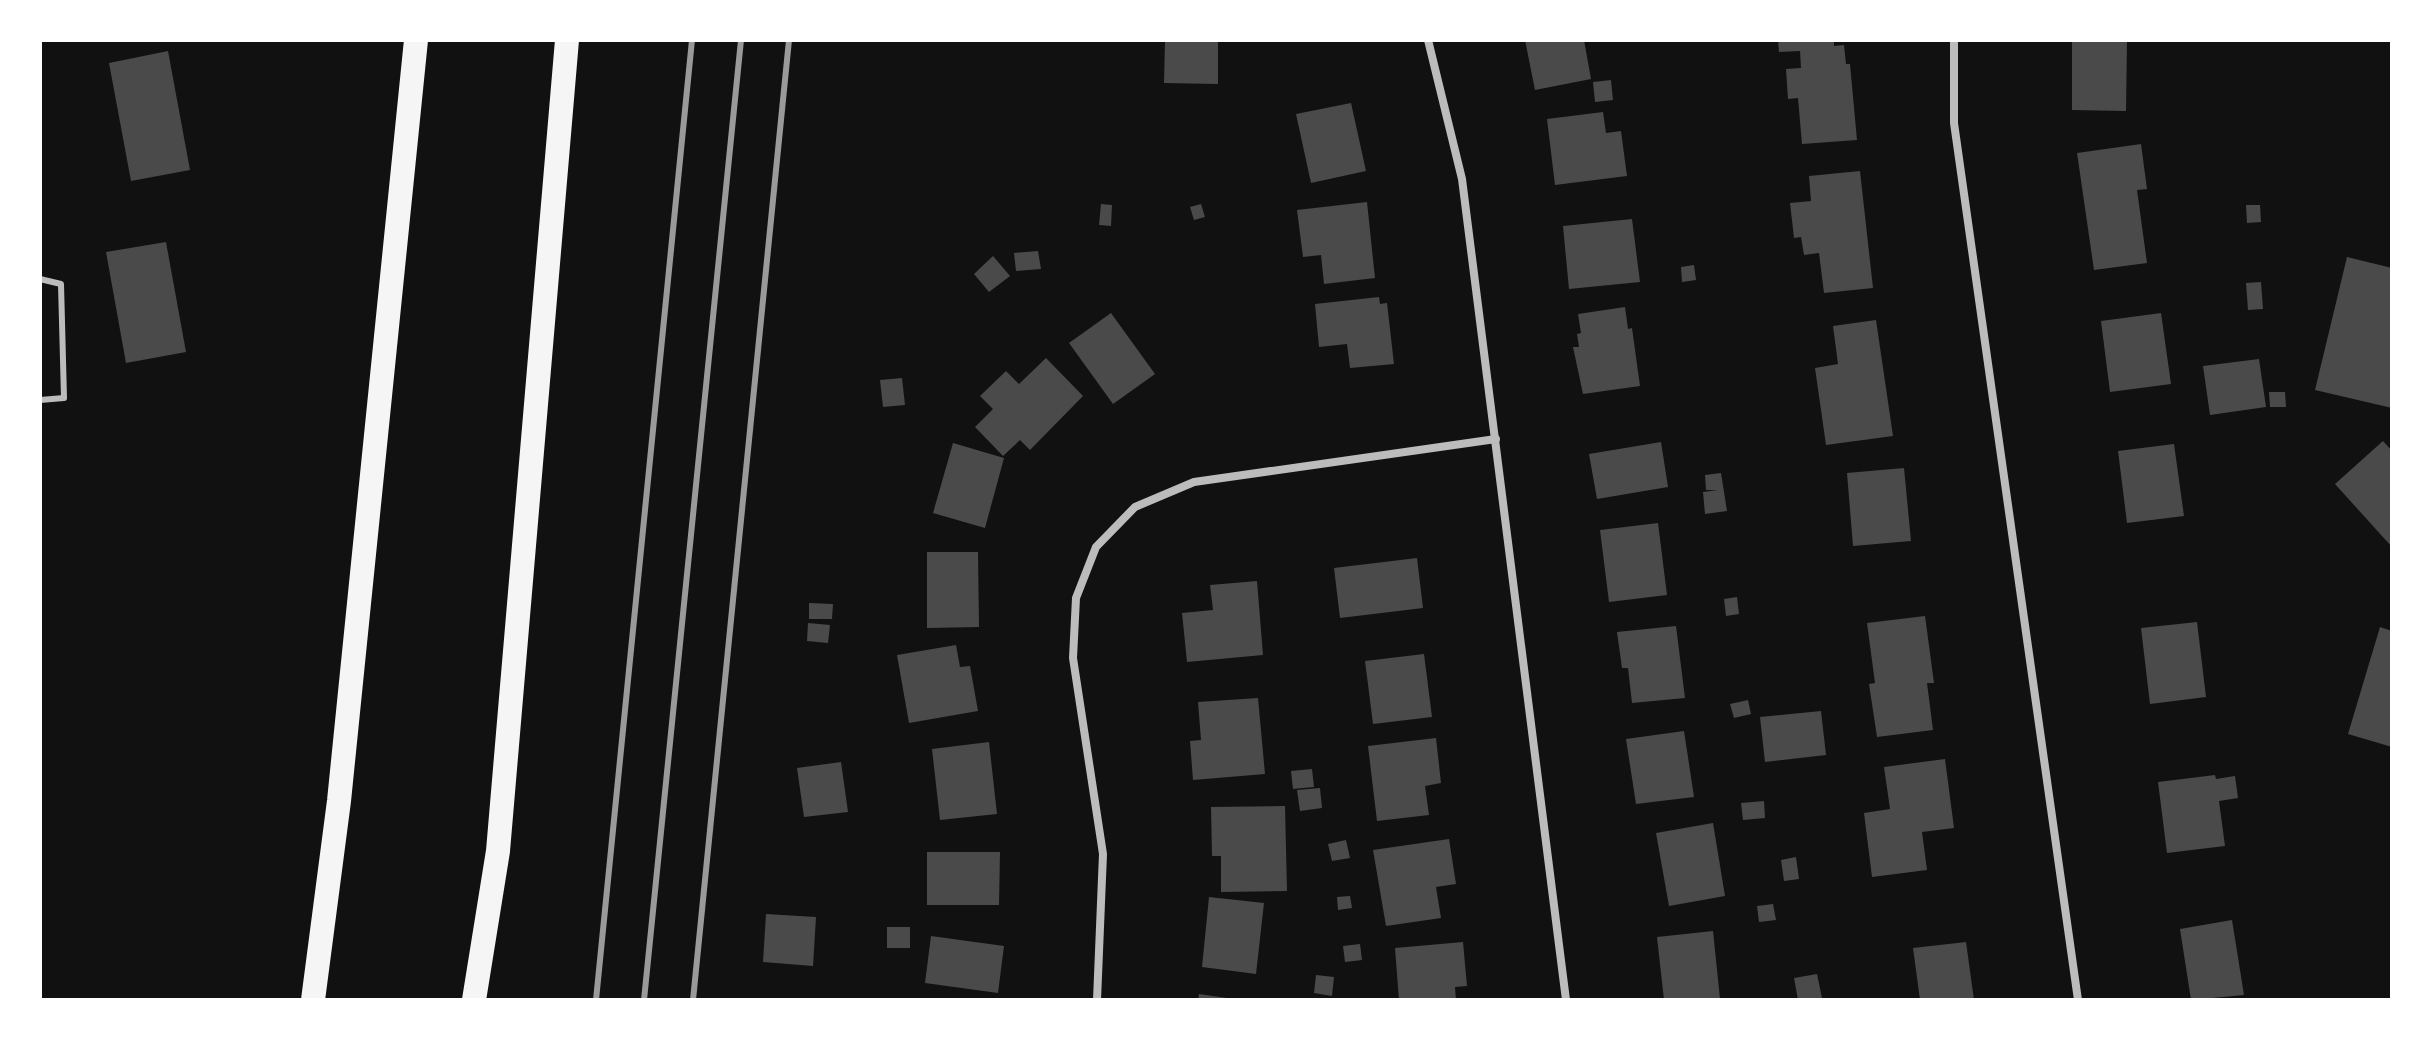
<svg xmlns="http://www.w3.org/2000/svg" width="2432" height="1040" font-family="Montserrat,sans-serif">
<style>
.building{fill:#4a4a4a}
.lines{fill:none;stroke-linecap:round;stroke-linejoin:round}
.service{stroke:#bcbcbc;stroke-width:6}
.minor{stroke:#bcbcbc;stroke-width:8}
.motorway{stroke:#f5f5f5;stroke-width:24}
.rail{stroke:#9a9a9a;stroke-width:6}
</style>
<rect width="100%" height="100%" fill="#111"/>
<g class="building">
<polygon points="1165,40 1218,40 1218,84 1164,83"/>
<polygon points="1525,40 1584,40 1591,79 1535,90"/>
<polygon points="1778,40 1834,40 1834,46 1844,45 1846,64 1850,64 1857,140 1802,144 1798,98 1788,99 1786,69 1801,68 1800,51 1779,52"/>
<polygon points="2072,40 2127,40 2126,111 2072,110"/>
<polygon points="168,51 190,170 131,181 109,63"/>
<polygon points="1611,80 1613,100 1595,102 1593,82"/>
<polygon points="1351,103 1366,171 1311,183 1296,114"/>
<polygon points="1603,112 1606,133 1621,131 1627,176 1555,185 1547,119"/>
<polygon points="2141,144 2147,189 2137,190 2147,263 2094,270 2077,153"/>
<polygon points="1860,171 1873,288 1824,293 1819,253 1804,255 1801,237 1794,238 1790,203 1811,201 1809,176"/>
<polygon points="1367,202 1375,278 1324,284 1321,255 1303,257 1297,210"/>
<polygon points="1101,204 1112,205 1111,226 1099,225"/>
<polygon points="1201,204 1205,217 1194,220 1190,207"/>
<polygon points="2246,205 2260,205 2261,222 2247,223"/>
<polygon points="1632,219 1640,282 1569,289 1563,226"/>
<polygon points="166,242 186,352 126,363 106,252"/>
<polygon points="1038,251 1041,269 1016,271 1014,253"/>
<polygon points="993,256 1010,276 989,292 974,274"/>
<polygon points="2347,257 2392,268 2392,408 2315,390"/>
<polygon points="1694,265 1696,280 1682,282 1681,267"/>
<polygon points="2261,282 2263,309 2248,310 2246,283"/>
<polygon points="1379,297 1380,304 1387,303 1394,364 1350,368 1347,344 1319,347 1315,304"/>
<polygon points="1625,307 1628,329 1632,328 1640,386 1583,394 1573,347 1579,347 1577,334 1581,333 1578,314"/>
<polygon points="1111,313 1155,374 1113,404 1069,343"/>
<polygon points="2161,313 2171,384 2110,392 2101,321"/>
<polygon points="1876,320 1893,436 1826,445 1815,368 1838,364 1833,326"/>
<polygon points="1046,358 1083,396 1030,450 1020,440 1003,456 975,427 993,409 980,396 1006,371 1019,384"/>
<polygon points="2259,359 2266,407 2210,415 2203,366"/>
<polygon points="902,378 905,405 883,407 880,380"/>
<polygon points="2269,392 2285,392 2286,407 2270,407"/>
<polygon points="2383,441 2392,451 2392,547 2335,484"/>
<polygon points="1661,442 1668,487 1597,499 1589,454"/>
<polygon points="953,443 1004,458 985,528 933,513"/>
<polygon points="2174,444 2184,516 2127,523 2118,451"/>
<polygon points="1904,468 1911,541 1853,546 1847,473"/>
<polygon points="1721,473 1727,511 1705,514 1703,492 1718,490 1706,490 1705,475"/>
<polygon points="1658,523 1667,595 1609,602 1600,530"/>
<polygon points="927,552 978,552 979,627 927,628"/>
<polygon points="1417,558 1423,608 1340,618 1334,568"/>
<polygon points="1257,581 1263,655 1187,662 1182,613 1213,610 1210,585"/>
<polygon points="1737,597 1739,614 1726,616 1724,599"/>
<polygon points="809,603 833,604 832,619 809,619"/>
<polygon points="1925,616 1934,683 1927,683 1933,730 1877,737 1869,684 1875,683 1867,623"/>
<polygon points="2197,622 2206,697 2150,704 2141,628"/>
<polygon points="808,623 830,625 828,643 807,641"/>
<polygon points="1676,626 1685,698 1632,703 1628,668 1622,668 1617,632"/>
<polygon points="2380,627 2392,631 2392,747 2348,734"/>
<polygon points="956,645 960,667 970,666 978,711 909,723 897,655"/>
<polygon points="1424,654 1432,717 1373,724 1365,661"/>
<polygon points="1258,698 1265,774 1193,780 1190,741 1201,740 1198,702"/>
<polygon points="1748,700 1751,714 1734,718 1730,704"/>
<polygon points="1821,711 1826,755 1765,762 1760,717"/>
<polygon points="1684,731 1694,797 1636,804 1626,739"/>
<polygon points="1436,738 1441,783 1425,786 1429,815 1377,821 1368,746"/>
<polygon points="989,742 997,814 940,820 932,749"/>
<polygon points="1945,759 1954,828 1922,832 1927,870 1872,877 1864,813 1890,809 1884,767"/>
<polygon points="841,762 848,812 804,817 797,768"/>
<polygon points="1312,769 1314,787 1293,789 1291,771"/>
<polygon points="2215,775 2216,779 2235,776 2238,798 2219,801 2225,846 2167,853 2158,782"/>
<polygon points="1320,788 1322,808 1300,811 1297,790"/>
<polygon points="1764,801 1765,818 1743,820 1741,803"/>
<polygon points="1285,806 1287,891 1221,892 1221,856 1212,856 1211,807"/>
<polygon points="1713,823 1725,896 1669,906 1656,833"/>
<polygon points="1449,839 1456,884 1436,887 1441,918 1386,926 1373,850"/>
<polygon points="1346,840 1350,858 1332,861 1328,844"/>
<polygon points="927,852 1000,852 999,905 927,905"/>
<polygon points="1796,857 1799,879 1784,881 1781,860"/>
<polygon points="1350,896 1352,908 1338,910 1337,897"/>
<polygon points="1209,897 1264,903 1256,974 1202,967"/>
<polygon points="1773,904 1776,920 1759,922 1757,906"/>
<polygon points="766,914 816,917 813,966 763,962"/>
<polygon points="2232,920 2244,995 2191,1000 2180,929"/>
<rect x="887" y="927" width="23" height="21"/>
<polygon points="1713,931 1720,999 1664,1000 1657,937"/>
<polygon points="931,936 1004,946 998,993 925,983"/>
<polygon points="1463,942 1467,986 1455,987 1456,1000 1399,1000 1395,948"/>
<polygon points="1966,942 1974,1000 1920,1000 1913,948"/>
<polygon points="1360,944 1362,960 1345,962 1343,946"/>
<polygon points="1817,974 1822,998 1798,1000 1794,978"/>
<polygon points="1316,975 1334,977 1332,996 1314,993"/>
<polygon points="1199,994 1227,998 1227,1000 1198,1000"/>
</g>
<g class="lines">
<polyline class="service" points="40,279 61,284 64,398 40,400"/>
<g class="minor">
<polyline points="1428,40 1462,179 1566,1000"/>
<polyline points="1954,40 1954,123 2078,1000"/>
<polyline points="1097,1000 1103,854 1073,658 1076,598 1096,547 1135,507 1194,482 1496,439"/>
</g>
<g class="motorway">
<polyline points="313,1000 339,801 416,40"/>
<polyline points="474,1000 498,851 567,40"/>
</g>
<g class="rail">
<polyline points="596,1000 692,40"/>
<polyline points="644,1000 741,40"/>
<polyline points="693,1000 789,40"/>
</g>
</g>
<rect width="2432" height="1040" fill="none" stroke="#ffffff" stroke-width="84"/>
</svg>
